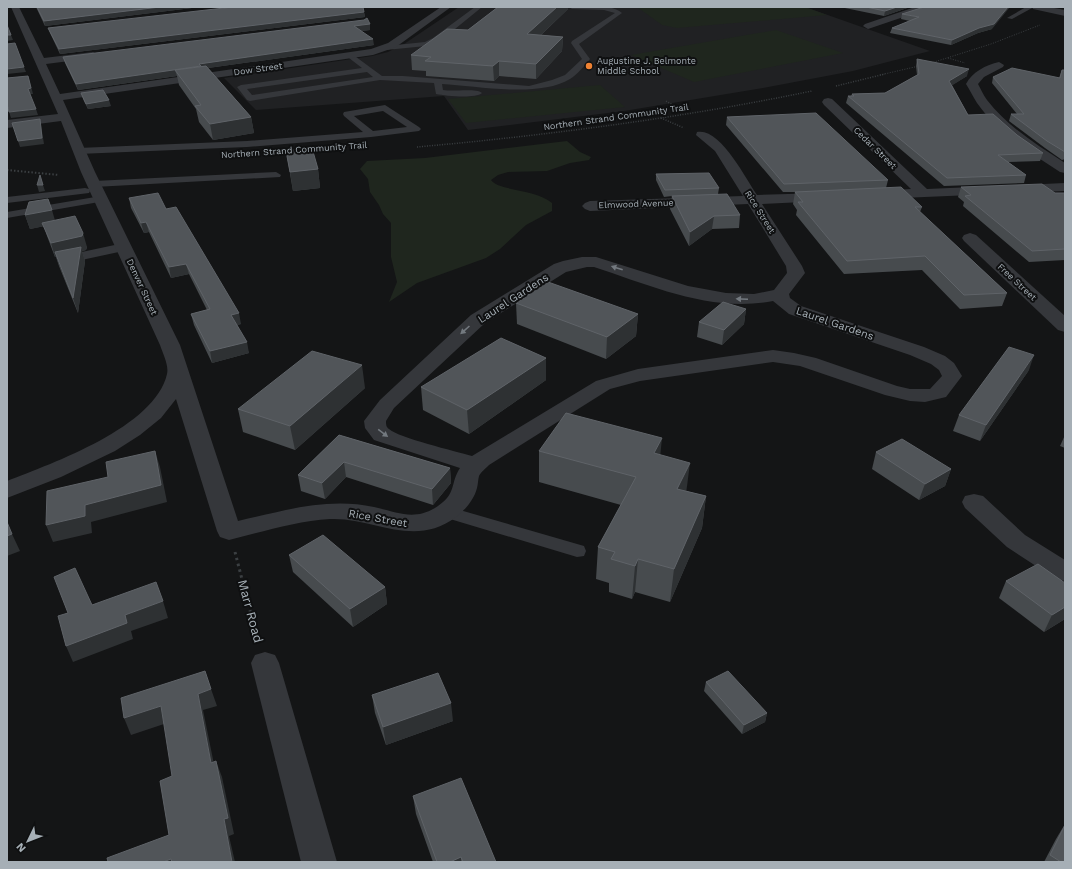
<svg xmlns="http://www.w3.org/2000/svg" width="1072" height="869" font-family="'Work Sans',sans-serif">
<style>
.built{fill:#202123}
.green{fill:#1f261e}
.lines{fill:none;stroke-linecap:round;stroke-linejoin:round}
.path-far4{stroke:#3b3f42;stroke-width:1;stroke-dasharray:1 1.5;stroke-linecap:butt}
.path-far3{stroke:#3b3f42;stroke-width:1.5;stroke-dasharray:1 1.5;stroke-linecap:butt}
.path-far2{stroke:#3b3f42;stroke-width:2;stroke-dasharray:1.5 2;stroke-linecap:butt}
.path-far1{stroke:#3b3f42;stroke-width:3;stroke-dasharray:2.5 3.5;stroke-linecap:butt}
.path{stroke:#3b3f42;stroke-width:3.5;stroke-dasharray:3 4.5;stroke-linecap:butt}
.lane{fill:#35373b;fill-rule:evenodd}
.street{fill:#35373b;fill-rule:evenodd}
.wall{fill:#474b4e}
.shaded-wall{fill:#2e3133}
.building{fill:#515559;stroke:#5f6368}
.oneway{fill:#73797f}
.poi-dot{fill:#ef8233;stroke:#0f1011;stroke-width:1.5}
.labels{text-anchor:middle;stroke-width:4;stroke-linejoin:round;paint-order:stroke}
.far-poi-label{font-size:9px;fill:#a6afb6;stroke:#0f1011;text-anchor:start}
.far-street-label{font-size:9px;fill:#a6afb6;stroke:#0f1011}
.street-label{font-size:11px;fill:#a6afb6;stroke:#0f1011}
.near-street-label{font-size:13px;fill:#a6afb6;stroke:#0f1011}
</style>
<rect width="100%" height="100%" fill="#141516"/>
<polygon class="built" points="459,7 805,7 930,51 853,71 763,88 624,111 468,130 444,96 256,110 224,78 372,56 388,52 404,44"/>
<g class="green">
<polygon points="637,7 805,7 827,15 677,28 662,25"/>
<polygon points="776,30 843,53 694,82 631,55"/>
<polygon points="600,85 625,107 466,123 448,99"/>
<path d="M567,141L580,152L591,157L589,160L570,163L547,171L508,172L498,175L491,180C498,191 536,189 552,203V211L526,225L500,249L486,258L417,283L389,302L397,282L391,257V223L383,214L379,205L370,192L368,179L360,169L367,161L425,158Z"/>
</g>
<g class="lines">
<g class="path-far4">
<polyline points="948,58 965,63"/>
<polyline points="931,63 991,44 1040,25"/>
<polyline points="880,75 919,66"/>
</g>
<g class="path-far3">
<polyline points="836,86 885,74"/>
<polyline points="665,117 662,113 671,104 666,101"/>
<polyline points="661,118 684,128"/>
<path d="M417,147C550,135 681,118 812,91"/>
</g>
<polyline class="path-far2" points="7,170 59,175"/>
<polyline class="path-far1" points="235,552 255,630"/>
<polyline class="path" points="255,629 258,640"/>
<g class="lane">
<polygon points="475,7 482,7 439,42 426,46 386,50 382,48 386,46 425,42 433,38"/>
<path d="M569,7C583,7 612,3 622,13L579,44L590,59C585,65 577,75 570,79C539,98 478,86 442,84L443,90C453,92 476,88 482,93C475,99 446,96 436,94L434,83L380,80L250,101L247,100L237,87L241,85L362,68L349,58V54H352L382,76H403L529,86L552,80L565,75L582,59L571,43L572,41L615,13L604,10L572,9ZM367,72L373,77L252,95L247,89Z"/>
<polygon points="1026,7 1034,7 1012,19 1007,18"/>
<path d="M385,105L419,127L421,129L419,131L371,137L247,147L78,154L73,151L78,148L247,141L363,132L344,116L343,114L344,112ZM383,111L407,127L373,131L354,116Z"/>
<polygon points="276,172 281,175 280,177 94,187 89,184 94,181"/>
<polygon points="85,188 89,189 90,191 89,193 7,203 7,197"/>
<polygon points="101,196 106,199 105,201 7,218 7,212"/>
<polygon points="124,243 128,244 130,247 128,250 63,264 59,263 57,260 59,257 63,256"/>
<polygon points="446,506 584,546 586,551 584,556 577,557 440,516 437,512 440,508"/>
</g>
<g class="street">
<path d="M11,7H19L44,58L93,52L98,55L93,58L46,64L60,94L371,49L388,43L441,7H451L396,47L373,55L63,100L95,172L180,345L238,521C283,511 327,497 374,507C398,512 414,522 438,506C457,493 450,483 460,468L374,440L365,428L364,421L380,400L471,315L554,264L563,261L582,257H596L688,286L726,293L754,294L774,290L787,273L786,266L748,204L590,211L585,209L582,206L585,203L590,201L743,196L715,151L696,135L697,132C720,127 746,179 757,195L824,193L829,194L831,197L829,200L824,201L762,204L802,266L805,273L789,294L790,298L801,306L924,347L945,356L954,363L962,376L946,397L925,402L910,401L885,395L800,366L773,362L640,381L610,389L489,465C486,468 481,472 479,476C478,480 478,484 477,488C474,500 465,510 456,517C413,549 375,517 330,519C296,521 262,532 229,540L220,537L217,531L176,399L161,418L140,435L115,451L61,477L7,498V481C53,463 155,427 167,374C169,365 163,354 160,345L81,172L61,121L7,128V120L58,114ZM587,267H594C652,286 712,313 773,301L789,314L910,355L931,364L939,370L942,376L930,389H910L897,386L816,358L794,353L773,350L638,369L596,381L472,456C455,451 399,438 389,429C386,427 386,424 386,421L394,408L485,323L566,272Z"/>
<polygon points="915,7 928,7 927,9 871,28 868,29 863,26 865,24"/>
<polygon points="1032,7 1049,7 1065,10 1065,16 1033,9"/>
<path d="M999,62L1004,65L1003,67L984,77L978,84C981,89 983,95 987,100C1008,127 1037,145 1065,163V173L1060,172C1030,152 998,133 977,103C973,97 970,90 966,84C972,72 986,65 999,62Z"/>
<polygon points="828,98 832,99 927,189 1065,183 1065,191 878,199 873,198 871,195 873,192 878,191 911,189 824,105 822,102 824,99"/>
<polygon points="970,233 976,235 1065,316 1065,332 1058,330 964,241 962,238 964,235"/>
<polygon points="974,494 983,496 1025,535 1065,560 1065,581 1056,579 1007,547 965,508 962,502 965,496"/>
<polygon points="265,652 275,655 279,663 337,862 301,862 251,663 255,655"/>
</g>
</g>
<g class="wall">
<polygon points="36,7 200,7 45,26"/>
<polygon points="498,7 568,7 568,9 541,35 563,37 562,51 536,79 499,76 494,81 426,76 426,71 412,70 411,55 468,30"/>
<polygon points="840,7 910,7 884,16"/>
<polygon points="364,12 365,17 60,54 50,33 48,28"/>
<polygon points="902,14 992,29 978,33 951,45 890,33 892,28 910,21 901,19"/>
<polygon points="370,24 370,30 361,31 374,45 208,68 251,117 254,133 213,140 199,122 196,109 179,85 177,76 78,90 65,63 63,57"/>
<polygon points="917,59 967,76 952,85 968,115 1017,135 1043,153 1040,161 1008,162 1026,175 1024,183 944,186 846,103 848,96 851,96 852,94 885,93 917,75 916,66"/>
<polygon points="1062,70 1065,70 1065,159 1062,160 1045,148 1009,121 1011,114 1017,114 992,83 993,77 1059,78"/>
<polygon points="81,93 111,106 88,109 83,99"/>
<polygon points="727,117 888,180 886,188 922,207 920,212 1007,293 1002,306 960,309 922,270 844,274 796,215 797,210 793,204 795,192 783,192 726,125"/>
<polygon points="286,151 318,169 320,188 293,191"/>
<polygon points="656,174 719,188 718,194 740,215 739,228 712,229 689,246 670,209 672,196 664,197 656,180"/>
<polygon points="961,187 1055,193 1065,193 1065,260 1029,262 963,206 964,202 958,197"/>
<polygon points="129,198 166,209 241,324 237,325 249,353 212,363 194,325 191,314 207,310 189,274 171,278 149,232 144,233 131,208"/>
<polygon points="25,215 55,220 87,247 86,250 82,251 85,261 78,313 59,266 56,257 55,257 47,236 44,226 30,229"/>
<polygon points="516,303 638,314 636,336 606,359 517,324"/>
<polygon points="746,309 744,324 722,345 697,337 699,322"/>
<polygon points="546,358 546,380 469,434 423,410 421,387"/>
<polygon points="1029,370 980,441 953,431 959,415"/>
<polygon points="365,388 295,450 243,432 238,409"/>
<polygon points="339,435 450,468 451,483 433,505 346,477 325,499 301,491 298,475"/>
<polygon points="1065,435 1065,448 1060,446"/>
<polygon points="539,451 660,455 686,491 706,496 702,528 670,602 635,592 632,599 609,592 609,583 596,579 598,547 621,505 539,482"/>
<polygon points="876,452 951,469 945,486 919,500 872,469"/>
<polygon points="289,555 385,587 387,604 353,627 293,572"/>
<polygon points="1006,581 1065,583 1065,619 1044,632 999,598"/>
<polygon points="706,682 767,713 765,722 742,734 704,691"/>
<polygon points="372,695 453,721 386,745 375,713"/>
<polygon points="413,796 496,862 433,862 416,814"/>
<polygon points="1065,824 1065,862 1044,862 1056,839"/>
</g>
<g class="shaded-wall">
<polygon points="160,7 200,7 45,26 44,21"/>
<polygon points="557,7 568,7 568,9 527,48 527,34"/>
<polygon points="897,7 910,7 884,16 885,11"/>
<polygon points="1008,7 1010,7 992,29 978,33 951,45 952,40"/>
<polygon points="364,12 365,17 60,54 59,49"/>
<polygon points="370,24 370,30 354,32 354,26"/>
<polygon points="7,35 11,35 13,40 7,41"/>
<polygon points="563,37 562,51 536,79 536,64"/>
<polygon points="373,39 374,45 201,69 175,70 177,76 78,90 76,84 199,64"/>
<polygon points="499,61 499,76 494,81 493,66"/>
<polygon points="24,67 26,72 7,74 7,69"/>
<polygon points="969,69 967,76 948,88 949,81"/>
<polygon points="28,76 30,82 33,94 30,94 28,89"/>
<polygon points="109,100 111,106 88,109 86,104"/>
<polygon points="36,109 38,115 11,118 9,112"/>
<polygon points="251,117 254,133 213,140 210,124"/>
<polygon points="40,119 41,125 44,144 20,147 18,141"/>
<polygon points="318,169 320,188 293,191 290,172"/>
<polygon points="37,185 43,185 45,191 39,192"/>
<polygon points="52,210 56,224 30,229 25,215"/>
<polygon points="714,216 712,229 689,246 690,232"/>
<polygon points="146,222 149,232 144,233 141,223"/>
<polygon points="83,233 87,247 86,250 82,251 85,261 78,313 73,298 56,257 55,257 51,243"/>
<polygon points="186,264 189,274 171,278 169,267"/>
<polygon points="746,309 744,324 722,345 724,330"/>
<polygon points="239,313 241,324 233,326 231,315"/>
<polygon points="638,314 636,336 606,359 607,337"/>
<polygon points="247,342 249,353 212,363 210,351"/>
<polygon points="1034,355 1029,370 980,441 986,425"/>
<polygon points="546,358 546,380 469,434 467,410"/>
<polygon points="362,365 365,388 295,450 290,426"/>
<polygon points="662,438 659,468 654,453"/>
<polygon points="155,451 160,467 167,502 91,522 92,533 53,542 46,525 85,505"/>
<polygon points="344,462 346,477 325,499 322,483"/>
<polygon points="690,463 686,494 677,489"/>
<polygon points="450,468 451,483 433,505 432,489"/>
<polygon points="951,469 945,486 919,500 925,484"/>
<polygon points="706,496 702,528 670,602 674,569"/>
<polygon points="12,534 20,551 7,556 7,536"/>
<polygon points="638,559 635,592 632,599 635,566"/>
<polygon points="385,587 387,604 353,627 350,609"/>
<polygon points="163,601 168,618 131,631 133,639 73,662 66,646 125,615"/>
<polygon points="1065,607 1065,619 1044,632 1052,615"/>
<polygon points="211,689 217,706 203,710 217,779 211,763 198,694"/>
<polygon points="451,703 453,721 386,745 383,727"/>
<polygon points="161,706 167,723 131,735 124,718"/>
<polygon points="767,713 765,722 742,734 744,725"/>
<polygon points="216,761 222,777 234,834 229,836 235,862 232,862 224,819"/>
<polygon points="461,857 461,862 450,862"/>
<polygon points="171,859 173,862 163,862"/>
</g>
<g class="building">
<polygon points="37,7 160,7 44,21"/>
<polygon points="233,7 363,7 364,12 59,49 48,28"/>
<polygon points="498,7 557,7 527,34 563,37 536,64 499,61 493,66 425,61 431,57 411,55 447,29 468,30"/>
<polygon points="866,7 897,7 885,11"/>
<polygon points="924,7 1008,7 994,24 979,28 952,40 892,28 919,17 902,14"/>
<polygon points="367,18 370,24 354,26 373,39 199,64 201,66 76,84 63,57 364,20"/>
<polygon points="7,25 11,35 7,35"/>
<polygon points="15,43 24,67 7,69 7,44"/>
<polygon points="917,59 969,69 949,81 968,115 993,114 1017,135 1043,153 998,155 1026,175 947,178 848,96 854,96 852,94 885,93 919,74"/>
<polygon points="206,66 251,117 210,124 195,106 201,105 175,70"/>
<polygon points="1012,68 1060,78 1062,70 1065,70 1065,152 1047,141 1011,114 1024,114 993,77"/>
<polygon points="28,76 31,88 28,89 36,109 9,112 7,104 7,78"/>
<polygon points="103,90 109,100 86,104 81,93"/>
<polygon points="816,113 888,180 784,184 727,117"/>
<polygon points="40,119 42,138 18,141 12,123"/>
<polygon points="312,148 318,169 290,172 286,151"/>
<polygon points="709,173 719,188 665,190 656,174"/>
<polygon points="40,175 43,185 37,185"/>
<polygon points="1042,184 1055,193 1065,193 1065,249 1032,251 965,196 971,195 961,187"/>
<polygon points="901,187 922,207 915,207 1007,293 964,295 925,256 847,261 798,202 803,202 795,192"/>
<polygon points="158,193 166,209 176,207 239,313 231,315 247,342 210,351 191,314 210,309 186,264 169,267 146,222 141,223 129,198"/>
<polygon points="727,194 740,215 714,216 690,232 672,196"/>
<polygon points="48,199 52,210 25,215 29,202"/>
<polygon points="75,216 83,233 82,236 51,243 42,223"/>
<polygon points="81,247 73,298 55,252"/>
<polygon points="548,282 638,314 607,337 516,303"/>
<polygon points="723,302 746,309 724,330 699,322"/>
<polygon points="501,338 546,358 467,410 421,387"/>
<polygon points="1009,347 1034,355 986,425 959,415"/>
<polygon points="312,351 362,365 290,426 238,409"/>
<polygon points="566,413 662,438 654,453 690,463 677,489 706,496 674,569 638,559 635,566 611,559 615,552 598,547 636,477 539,451"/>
<polygon points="339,435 450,468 432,489 344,462 322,483 298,475"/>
<polygon points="902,439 951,469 925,484 876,452"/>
<polygon points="155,451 161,485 85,505 85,516 46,525 47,491 108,477 106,462"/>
<polygon points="7,522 12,534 7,536"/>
<polygon points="323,535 385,587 350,609 289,555"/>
<polygon points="1038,564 1065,583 1065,607 1052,615 1006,581"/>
<polygon points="75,568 92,605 156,582 163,601 125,615 127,623 66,646 58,616 68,613 54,577"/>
<polygon points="205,671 211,689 198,694 211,763 216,761 228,818 224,819 232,862 172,862 171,859 163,862 108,862 107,858 169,835 160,781 172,776 161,706 124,718 121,698"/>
<polygon points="728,671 767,713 744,725 706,682"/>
<polygon points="438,673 451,703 383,727 372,695"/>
<polygon points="461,778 496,862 463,862 461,857 450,862 437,862 413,796"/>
<polygon points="1065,825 1065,862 1061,862 1050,855"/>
</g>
<defs><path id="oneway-solid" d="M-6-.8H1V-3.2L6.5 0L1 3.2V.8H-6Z"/></defs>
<g class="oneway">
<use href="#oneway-solid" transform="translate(617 268) rotate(-162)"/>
<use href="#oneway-solid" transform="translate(742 299) rotate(-177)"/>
<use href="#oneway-solid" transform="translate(465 330) rotate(138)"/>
<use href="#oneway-solid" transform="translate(383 433) rotate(37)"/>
</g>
<circle class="poi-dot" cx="589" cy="66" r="4"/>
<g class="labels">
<g class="far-poi-label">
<text x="597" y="64">Augustine J. Belmonte<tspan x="597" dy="10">Middle School</tspan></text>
</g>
<g class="far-street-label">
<text transform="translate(258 69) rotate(-8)" y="3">Dow Street</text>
<text transform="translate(616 117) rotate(-8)" y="3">Northern Strand Community Trail</text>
<text transform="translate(875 148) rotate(44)" y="3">Cedar Street</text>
<text transform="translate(294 150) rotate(-4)" y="3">Northern Strand Community Trail</text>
<text transform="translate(636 204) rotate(-2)" y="3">Elmwood Avenue</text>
<text transform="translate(760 212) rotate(58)" y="3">Rice Street</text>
<text transform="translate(1017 282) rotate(43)" y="3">Free Street</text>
<text transform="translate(142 287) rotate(65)" y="3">Denver Street</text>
</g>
<g class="street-label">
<text transform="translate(513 298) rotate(-33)" y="4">Laurel Gardens</text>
<text transform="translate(835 323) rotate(19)" y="4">Laurel Gardens</text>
<text transform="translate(378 518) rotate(10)" y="4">Rice Street</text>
</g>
<g class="near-street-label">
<text transform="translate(251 611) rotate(75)" y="5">Marr Road</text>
</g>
</g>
<rect width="1072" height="869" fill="none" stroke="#a6afb6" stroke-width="16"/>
<g transform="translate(28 841) rotate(227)" stroke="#0f1011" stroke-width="3" paint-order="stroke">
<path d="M0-3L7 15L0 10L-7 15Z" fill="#a6afb6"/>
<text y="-6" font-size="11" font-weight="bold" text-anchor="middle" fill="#a6afb6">N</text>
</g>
</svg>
